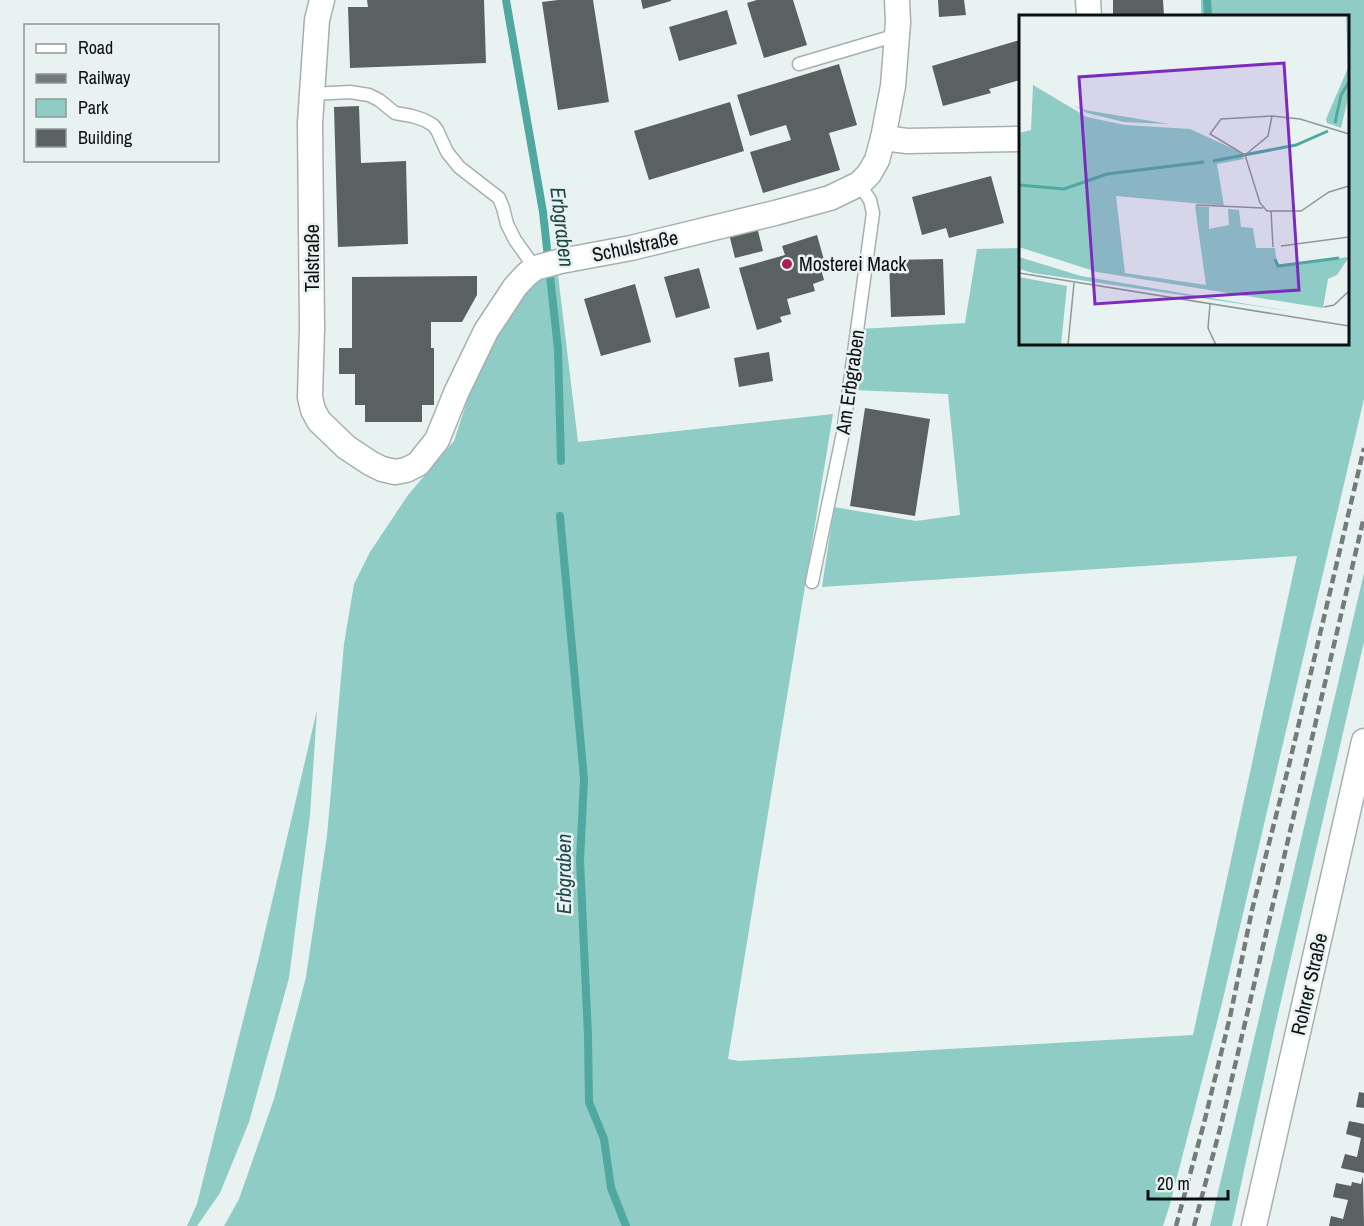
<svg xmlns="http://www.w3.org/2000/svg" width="1364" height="1226" font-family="'Archivo Narrow',sans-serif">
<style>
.green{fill:#8fccc6}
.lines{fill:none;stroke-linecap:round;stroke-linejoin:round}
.stream{stroke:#50a8a1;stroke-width:8}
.building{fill:#596261}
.lane-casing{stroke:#a6b1af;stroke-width:15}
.street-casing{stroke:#a6b1af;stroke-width:27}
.lane{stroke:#fff;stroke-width:12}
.street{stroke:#fff;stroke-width:24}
.rail{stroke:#757b7b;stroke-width:4.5;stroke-dasharray:9 4.5;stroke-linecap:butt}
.poi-dot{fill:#ad1f58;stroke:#e8f2f1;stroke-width:2}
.labels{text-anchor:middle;stroke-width:5;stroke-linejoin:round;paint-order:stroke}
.street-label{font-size:20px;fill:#0d1010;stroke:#e8f2f1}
.poi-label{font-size:20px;fill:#0d1010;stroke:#e8f2f1;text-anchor:start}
.water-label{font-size:21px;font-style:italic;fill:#1f4744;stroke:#e8f2f1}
.inset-river{fill:none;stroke:#50a8a1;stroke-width:3}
.inset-road{fill:none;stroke:#909897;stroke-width:1.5}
.view{fill:#7b2cbf;fill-opacity:0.15;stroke:#7b2cbf;stroke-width:3}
.inset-edge{fill:none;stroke:#0d1010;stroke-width:3}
</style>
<rect width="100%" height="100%" fill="#e8f2f1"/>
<g class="green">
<polygon points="1201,0 1364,0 1364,399 1222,1003 1170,1204 1163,1226 224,1226 239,1199 274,1099 306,977 327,836 344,644 354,584 370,552 408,495 454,441 478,367 498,321 539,277 558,275 578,442 833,414 728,1059 739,1061 1193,1035 1297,556 822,587 834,507 916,521 960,515 948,394 853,390 859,329 965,323 977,249 1020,248 1020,344 1348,344 1348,16 1201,16"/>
<polygon points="1364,573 1364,642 1275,1027 1232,1226 1210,1226"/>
<polygon points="317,710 310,815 289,978 249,1122 220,1193 197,1226 187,1226 197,1204 260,953"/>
</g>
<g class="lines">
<g class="stream">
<polyline points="506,0 543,212 558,349 561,461"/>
<polyline points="1207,0 1208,16"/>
<polyline points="560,516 584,779 580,860 588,1036 589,1102 604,1139 611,1188 626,1226"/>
</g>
</g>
<g class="building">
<polygon points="367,0 484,0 486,63 350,68 348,7 368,7"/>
<polygon points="558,0 593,0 609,102 558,110 542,2"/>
<polygon points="641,0 671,0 671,1 643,9"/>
<polygon points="757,0 793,0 807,45 764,58 747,3"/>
<polygon points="938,0 964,0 966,15 939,17"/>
<polygon points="1113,0 1163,0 1164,16 1113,16"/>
<polygon points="727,10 737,44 679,61 669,27"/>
<polygon points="1020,40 1020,80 989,89 991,93 943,106 932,66"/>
<polygon points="839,64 857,125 829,133 840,170 763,193 750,152 791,140 786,125 750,136 737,95"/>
<polygon points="730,102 744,151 649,180 634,131"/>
<polygon points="359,106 361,163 406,161 408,244 338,247 334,107"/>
<polygon points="991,176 1004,223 949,238 946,228 922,235 912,197"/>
<polygon points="757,227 763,251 735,258 729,234"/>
<polygon points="817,235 824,260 819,262 824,280 813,284 815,291 787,299 791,314 780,317 782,322 757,330 739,268 785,255 782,246"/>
<polygon points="943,259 945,315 891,317 889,260"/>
<polygon points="699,268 710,308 676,318 664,277"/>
<polygon points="477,276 477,295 462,322 431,322 431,348 434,348 434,405 422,405 422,422 365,422 365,405 355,405 355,374 339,374 339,348 352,348 352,277"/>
<polygon points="635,284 651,342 601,356 584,299"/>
<polygon points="769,352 773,381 739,387 734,358"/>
<polygon points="865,408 930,419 915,516 850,506"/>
<polygon points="1359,1092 1364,1093 1364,1108 1356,1107"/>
<polygon points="1349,1121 1364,1124 1364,1173 1341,1168 1345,1154 1357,1157 1361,1138 1346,1134"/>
<polygon points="1363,1176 1364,1226 1329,1226 1331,1216 1343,1219 1348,1200 1333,1197 1336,1183 1351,1186 1352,1182 1361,1184"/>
</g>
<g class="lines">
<defs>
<g id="lane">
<polyline points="799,64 897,35"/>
<polyline points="312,94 350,92 369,95 379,100 395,113 412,116 424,120 433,125 437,130 447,152 459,167 499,198 503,208 507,224 515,240 535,268"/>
<polyline points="812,582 843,433 873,213 870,200 859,184"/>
</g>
<g id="street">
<polyline points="322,0 317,20 310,123 312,328 310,397 313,410 319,421 346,447 370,463 382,469 395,472 406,470 418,464 437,440 456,393 486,331 515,287 526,275 535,268 561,261 631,248 775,213 830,198 859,184 869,174 877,160 883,138 893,86 898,22 897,0"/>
<polyline points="1088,0 1089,16"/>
<polyline points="883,138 907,141 1020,139"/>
<polyline points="1254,1226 1364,741"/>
</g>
</defs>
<use href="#lane" class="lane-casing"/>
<use href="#street" class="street-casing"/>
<use href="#lane" class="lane"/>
<use href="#street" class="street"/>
<g class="rail">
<polyline points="1176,1226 1204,1123 1230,1017 1252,910 1290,761 1364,448"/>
<polyline points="1194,1226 1221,1125 1364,517"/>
</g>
</g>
<circle class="poi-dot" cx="787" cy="264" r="6"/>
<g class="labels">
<g class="street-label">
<text transform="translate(635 246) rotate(-12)" y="7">Schulstraße</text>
<text transform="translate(312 258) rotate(-90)" y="7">Talstraße</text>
<text transform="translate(850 382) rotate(-82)" y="7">Am Erbgraben</text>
<text transform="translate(1309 984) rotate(-77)" y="7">Rohrer Straße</text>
</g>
<g class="poi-label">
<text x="799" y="271">Mosterei Mack</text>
</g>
<g class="water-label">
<text transform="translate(562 227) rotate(83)" y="7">Erbgraben</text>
<text transform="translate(564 874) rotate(-90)" y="7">Erbgraben</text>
</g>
</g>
<g transform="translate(1019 15)">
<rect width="330" height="330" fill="#e8f2f1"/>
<path d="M327,0H330V79L322,113L308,108L307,104L329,53ZM14,70L68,102L106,110L171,114L221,137L225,144L198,149L205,191L97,181L106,258L187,270L176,191L190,192V214L210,210L209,194L220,195L222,212L234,213L237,233H256L258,250L330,242L318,260L309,264L304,293L78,257L0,232V118L12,115ZM54,90L66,95L150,109L105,107L68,98ZM0,242L62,261L270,296L14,258L0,254ZM0,262L48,271L42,330H0Z" fill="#8fccc6"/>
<path class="inset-river" d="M316,108L322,80L330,67M194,146L277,130L309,116M0,170L45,174L88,159L185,147M256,244L259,251L320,243"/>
<path class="inset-road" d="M330,119L281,104L253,101L202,104L191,119L226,140L241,188L248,196H282L310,177L330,171M226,140L249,121L253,101M177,190L244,193M252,196L254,232M262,231L330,222M0,258L330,311M191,289L189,313L197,330M305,292L315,290L330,276M49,330L55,268"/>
<path class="view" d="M265,48L280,275L76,289L60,62Z"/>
<rect width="330" height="330" class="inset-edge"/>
</g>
<rect x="24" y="24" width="195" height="138" fill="#e8f2f1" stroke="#909897" stroke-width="1.5"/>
<rect x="36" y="44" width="30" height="9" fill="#ffffff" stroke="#909897" stroke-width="1.5"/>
<text x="78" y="54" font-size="18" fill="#0d1010">Road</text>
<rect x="36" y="74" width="30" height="9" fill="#757b7b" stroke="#909897" stroke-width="1.5"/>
<text x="78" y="84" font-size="18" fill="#0d1010">Railway</text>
<rect x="36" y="99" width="30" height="18" fill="#8fccc6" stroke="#909897" stroke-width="1.5"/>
<text x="78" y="114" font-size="18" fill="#0d1010">Park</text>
<rect x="36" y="129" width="30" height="18" fill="#596261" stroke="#909897" stroke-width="1.5"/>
<text x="78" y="144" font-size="18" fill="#0d1010">Building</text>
<path d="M1148 1190v9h80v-9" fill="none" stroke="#0d1010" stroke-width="3"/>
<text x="1157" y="1190" font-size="18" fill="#0d1010" stroke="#e8f2f1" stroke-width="4.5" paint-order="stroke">20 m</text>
</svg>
